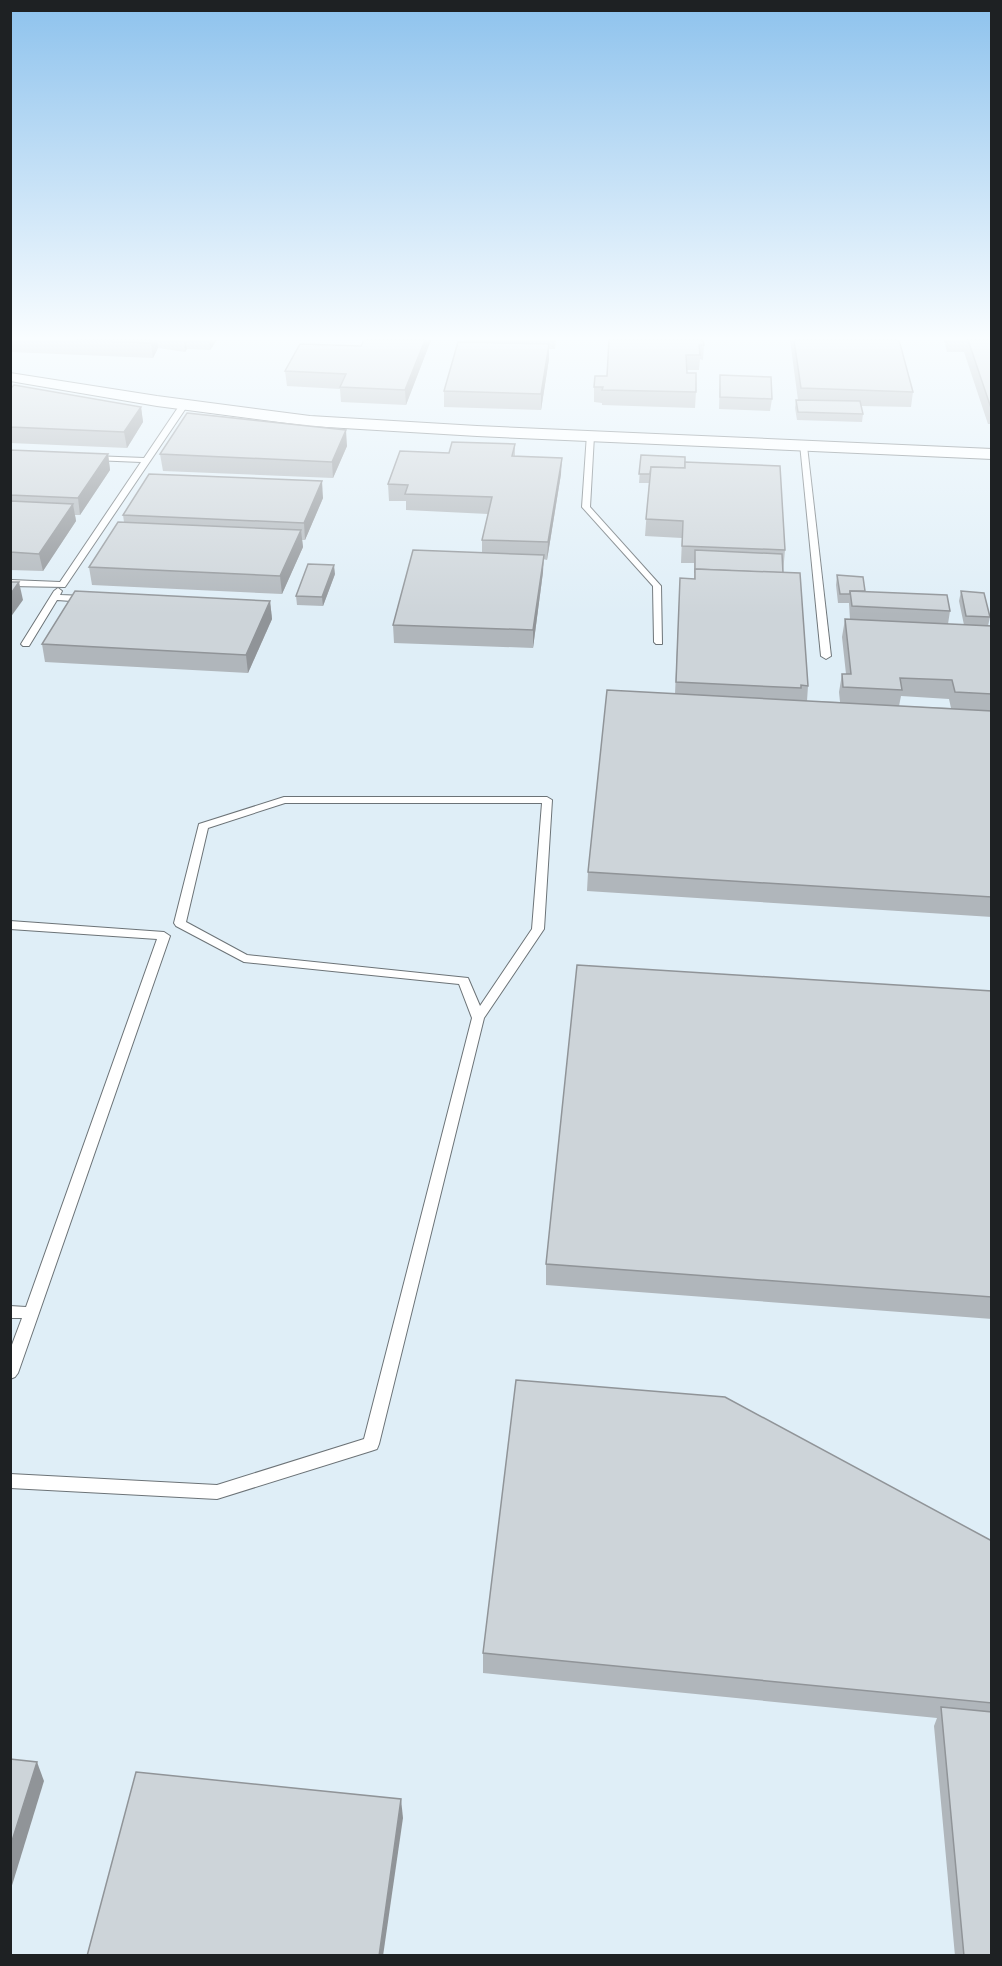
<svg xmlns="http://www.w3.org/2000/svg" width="1002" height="1966" font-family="'Golos Text',sans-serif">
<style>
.built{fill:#dfeef7}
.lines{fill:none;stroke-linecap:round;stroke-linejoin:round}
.service-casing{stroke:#6c7377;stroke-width:2}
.minor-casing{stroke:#6c7377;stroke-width:2}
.service{fill:#fff;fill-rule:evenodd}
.minor{fill:#fff;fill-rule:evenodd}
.wall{fill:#b0b6bb;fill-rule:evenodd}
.shaded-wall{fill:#909498}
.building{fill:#cdd4d9;stroke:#909498;stroke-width:1.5}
</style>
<rect width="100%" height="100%" fill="#f2faff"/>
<rect class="built" x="11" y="340" width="980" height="1615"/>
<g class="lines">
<defs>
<g id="service">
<polygon points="181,403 188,405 65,587 10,586 10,580 60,582 141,462 93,460 89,458 93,456 144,458"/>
<polygon points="587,434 594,436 590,507 661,586 662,644 656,644 654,642 653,586 582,507"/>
<polygon points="800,444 807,446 831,656 826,659 821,656"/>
<polygon points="58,588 62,591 60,595 86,596 90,599 86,602 57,600 29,646 23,646 21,644 54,591"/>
<path d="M284,797H547L552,800L544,929L484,1018L379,1444L377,1449L371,1451L217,1499L10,1488V1474L217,1485L364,1439L472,1018L459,984L244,962L176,926L174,923L199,824ZM285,803H542L532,929L480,1006L468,978L247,955L186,922L208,828Z"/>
<polygon points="10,921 164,932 170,936 39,1313 18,1373 15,1377 10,1379 10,1350 22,1318 10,1318 10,1306 26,1307 157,939 10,929"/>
</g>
<polygon id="minor" points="10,373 157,396 310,416 477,426 992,449 992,459 477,436 310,426 157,406 10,381"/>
</defs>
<use href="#service" class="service-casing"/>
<use href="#minor" class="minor-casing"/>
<use href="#service" class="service"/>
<use href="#minor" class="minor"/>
</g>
<g class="wall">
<polygon points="10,340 217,340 210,350 187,349 185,352 158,348 153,358 10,352"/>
<polygon points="364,340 431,340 406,405 341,402 340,389 287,386 285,371 361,346"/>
<polygon points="465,340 556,340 555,349 549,349 549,359 541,410 444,407 444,391"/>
<polygon points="609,340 704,345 703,360 700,359 699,370 687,370 687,373 696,392 695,408 602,405 602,403 594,402 594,387 607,376"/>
<polygon points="790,340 899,340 913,392 911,407 861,406 863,414 862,422 797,420 795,408 796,400 798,400"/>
<polygon points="944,340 992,340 992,424 988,424 964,352 947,352"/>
<polygon points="720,375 772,399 770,411 719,409"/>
<polygon points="10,389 141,407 143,422 127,448 10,443"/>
<polygon points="515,444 515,456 561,474 547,560 543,559 543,572 533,648 394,643 393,625 482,553 482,540 488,514 406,510 406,501 389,501 388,484 449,453"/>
<polygon points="347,446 333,478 163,471 160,454"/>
<polygon points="10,450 108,454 110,470 80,515 75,515 76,521 43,571 10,570"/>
<path d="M641,455L685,466L785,550L783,573L808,686L807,701L840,702L839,692L842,674H846L842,637L845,619L850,620L849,603H838L836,585L837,575L865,591L950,611L948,624L964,625L959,601L961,591L990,617L988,626H992V917L587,891L588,872L675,694L680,578L694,579V563H681L682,538L645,536L649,483H639ZM901,696L949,699L951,708L899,706Z"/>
<polygon points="323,498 305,540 302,540 303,547 282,594 92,585 89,567 124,522 123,515"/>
<polygon points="335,574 323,606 297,605 296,596"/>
<polygon points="270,601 272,619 248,673 45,662 42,644"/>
<polygon points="992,991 992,1319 546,1285 546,1264"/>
<polygon points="992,1541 992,1956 955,1956 934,1726 937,1718 483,1673 483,1653"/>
</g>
<g class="shaded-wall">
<polygon points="152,340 157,340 158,348 153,358 151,343"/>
<polygon points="184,340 186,340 187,349 185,352"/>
<polygon points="209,340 217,340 210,350"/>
<polygon points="425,340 431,340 406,405 405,390"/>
<polygon points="549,344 549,359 541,410 541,394"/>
<polygon points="141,407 143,422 127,448 124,432"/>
<polygon points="346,430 347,446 333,478 332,462"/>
<polygon points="108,454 110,470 80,515 78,498"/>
<polygon points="562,458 561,474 547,560 548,542"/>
<polygon points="322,481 323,498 305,540 304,523"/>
<polygon points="73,504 76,521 43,571 39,554"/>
<polygon points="301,530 303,547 282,594 280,576"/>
<polygon points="544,555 543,572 533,648 533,630"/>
<polygon points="334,565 335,574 323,606 322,597"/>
<polygon points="19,582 23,600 10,618 10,595"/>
<polygon points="270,601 272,619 248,673 246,655"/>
<polygon points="37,1762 44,1781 10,1892 10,1847"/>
<polygon points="401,1799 403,1818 383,1956 379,1956"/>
</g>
<g class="building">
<polygon points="75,340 152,340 151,343"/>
<polygon points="364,340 425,340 405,390 340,387 346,374 285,371 300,344 361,346"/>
<polygon points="609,340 703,340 704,345 699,345 700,355 686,355 687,373 696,373 696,392 602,390 603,387 594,387 595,376 607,376"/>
<polygon points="794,340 899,340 913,392 801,388"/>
<polygon points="968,340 992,340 992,408 991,408"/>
<polygon points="458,342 549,344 541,394 444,391"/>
<polygon points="720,375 771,377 772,399 720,397"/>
<polygon points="14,385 141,407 124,432 10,427 10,389"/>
<polygon points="796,400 860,401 863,414 798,412"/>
<polygon points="187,413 346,430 332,462 160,454"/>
<polygon points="452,442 515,444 512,456 562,458 548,542 482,540 492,497 405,494 408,485 388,484 400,451 449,453"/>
<polygon points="10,450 108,454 78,498 10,495"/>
<polygon points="641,455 685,457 685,468 651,467 650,474 639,474"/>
<polygon points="685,462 780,466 785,550 682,546 683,521 646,519 651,467 685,468"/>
<polygon points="149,474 322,481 304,523 123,515"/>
<polygon points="10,501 73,504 39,554 10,552"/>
<polygon points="118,522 301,530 280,576 89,567"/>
<polygon points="413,550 544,555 533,630 393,625"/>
<polygon points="695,550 782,554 783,573 695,569 695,573"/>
<polygon points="308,564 334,565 322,597 296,596"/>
<polygon points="695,569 800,573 808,686 801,685 801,688 676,682 680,578 695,579"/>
<polygon points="837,575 863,577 865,591 850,591 850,594 840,594"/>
<polygon points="10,582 19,582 10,595"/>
<polygon points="75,591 270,601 246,655 42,644"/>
<polygon points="850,591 947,595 950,611 852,606"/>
<polygon points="961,591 984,593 990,617 966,616"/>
<polygon points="845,619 992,626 992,694 955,692 952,680 900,678 902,690 843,687 842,674 851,674"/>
<polygon points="607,690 992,711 992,897 588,872"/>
<polygon points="577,965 992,991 992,1297 546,1264"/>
<polygon points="516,1380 725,1397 992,1541 992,1703 483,1653"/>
<polygon points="941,1707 992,1712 992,1956 964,1956"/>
<polygon points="10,1759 37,1762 10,1847"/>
<polygon points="136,1772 401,1799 379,1956 87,1956"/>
</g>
<linearGradient id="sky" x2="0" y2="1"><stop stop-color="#8dc2ed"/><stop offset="0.55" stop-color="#f9fdff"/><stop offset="1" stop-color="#f9fdff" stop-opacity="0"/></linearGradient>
<rect width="1002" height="615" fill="url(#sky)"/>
<rect width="1002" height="1966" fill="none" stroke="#1e2123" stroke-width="24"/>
</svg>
